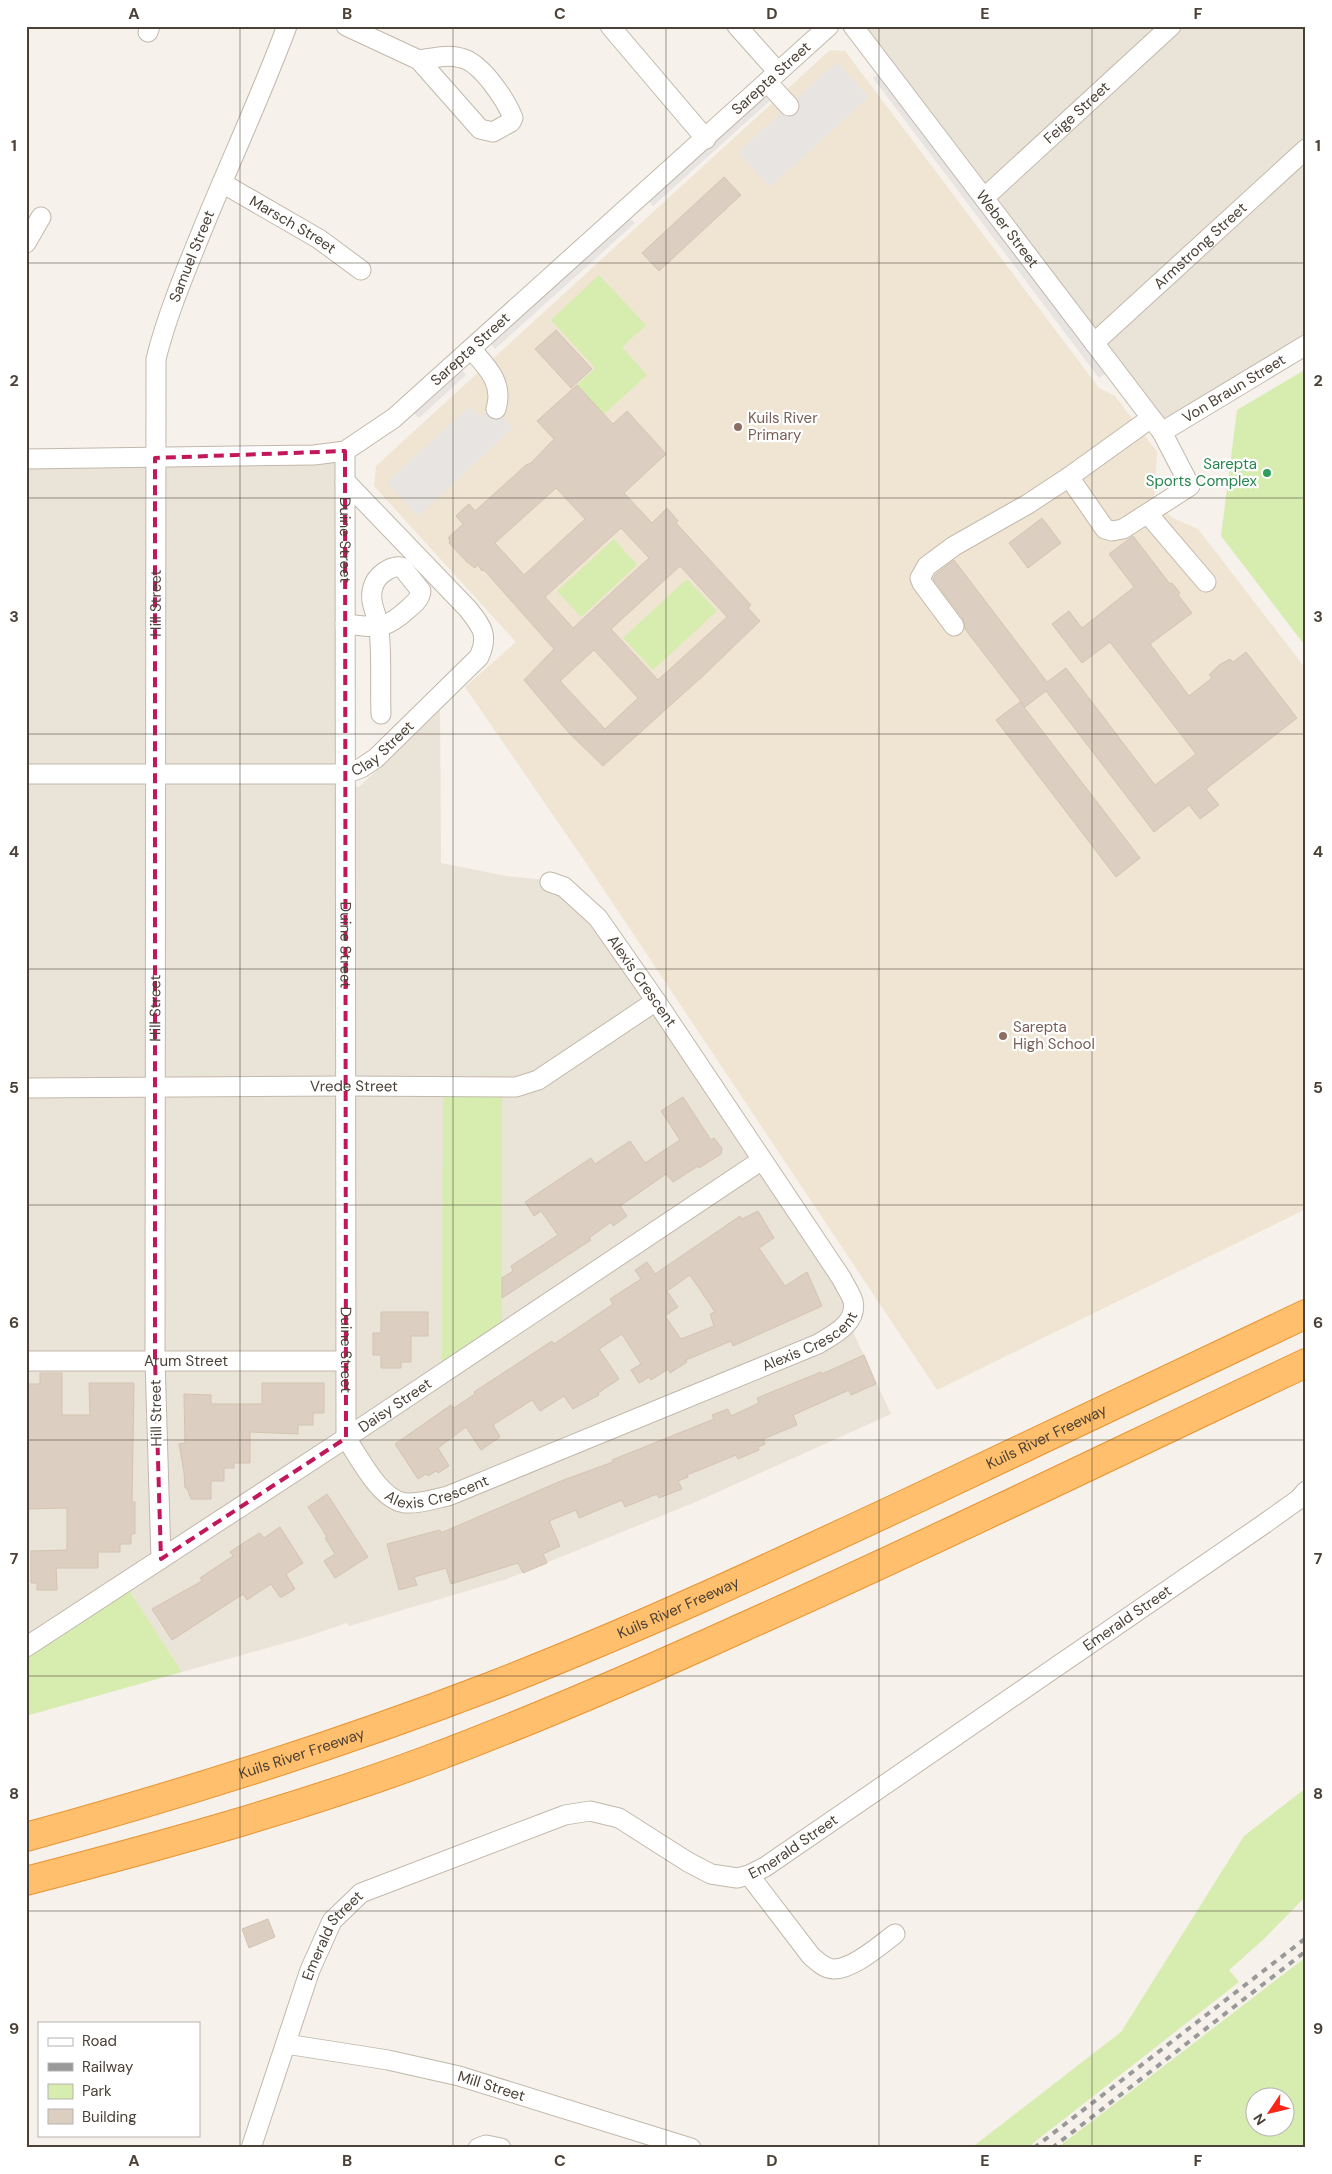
<svg xmlns="http://www.w3.org/2000/svg" width="1332" height="2174" font-family="'DM Sans',sans-serif">
<style>
.residential{fill:#eae3d8}
.education{fill:#f0e5d3}
.green{fill:#d7edb0;fill-rule:evenodd}
.parking{fill:#e7e4e2}
.building{fill:#dccfc1;stroke:#d4c3b1;fill-rule:evenodd}
.lines{fill:none;stroke-linecap:round;stroke-linejoin:round}
.minor-casing{stroke:#c2b8ab;stroke-width:21}
.highway-casing{stroke:#e99331;stroke-width:30}
.minor{stroke:#fff;stroke-width:19}
.highway{stroke:#ffbf6c;stroke-width:28}
.rail{stroke:#999;stroke-width:4;stroke-dasharray:6 6;stroke-linecap:butt}
.marked{fill:none;stroke:#c2185b;stroke-width:4;stroke-dasharray:10 6;stroke-linejoin:round}
.grid{fill:none;stroke:#4b4137;stroke-width:1;stroke-opacity:0.55}
.education-dot{fill:#8d6e63;stroke:#fff;stroke-width:2}
.leisure-dot{fill:#2e9e5b;stroke:#fff;stroke-width:2}
.labels{text-anchor:middle;stroke-width:4.5;stroke-linejoin:round;paint-order:stroke}
.street-label{font-size:15px;fill:#4b4137;stroke:#fff}
.education-label{font-size:15px;fill:#785e54;stroke:#fff;text-anchor:start}
.leisure-label{font-size:15px;fill:#27864d;stroke:#fff;text-anchor:end}
.neatline{fill:none;stroke:#4b4137;stroke-width:2}
.grid-label{font-size:16px;text-anchor:middle;font-weight:bold;fill:#4b4137}
</style>
<rect width="100%" height="100%" fill="#f6f1ea"/>
<g class="residential">
<polygon points="854,26 1306,26 1306,346 1162,432"/>
<polygon points="346,452 346,786 359,787 440,710 441,863 506,876 547,880 564,885 844,1278 849,1323 891,1414 698,1501 507,1579 349,1626 347,1623 306,1637 182,1672 125,1584 26,1650 26,458"/>
</g>
<polygon class="education" points="830,50 845,51 1099,388 1115,396 1157,452 1154,502 1173,518 1198,529 1306,669 1306,1209 937,1390 586,863 465,687 516,642 374,486 376,466"/>
<g class="green">
<polygon points="599,275 646,325 622,347 647,375 603,415 577,385 595,368 551,320"/>
<polygon points="1306,369 1306,647 1221,536 1237,410"/>
<polygon points="614,539 637,565 581,617 557,591"/>
<polygon points="687,579 717,611 653,670 623,638"/>
<polygon points="443,1095 502,1095 502,1323 442,1363"/>
<polygon points="129,1590 182,1672 26,1716 26,1658"/>
<polygon points="1306,1788 1306,1896 1264,1939 1229,1970 1239,1982 1027,2148 971,2148 1121,2032 1244,1836"/>
<path d="M1306,1957V2148H1057ZM1284,2096V2126H1254V2096Z"/>
</g>
<g class="parking">
<polygon points="837,62 869,97 770,187 738,152"/>
<polygon points="879,74 1105,374 1099,378 873,78"/>
<polygon points="767,92 773,98 653,206 648,200"/>
<polygon points="629,217 635,223 495,349 490,343"/>
<polygon points="461,369 466,375 419,418 413,412"/>
<polygon points="470,406 480,417 493,406 513,428 418,516 387,482"/>
</g>
<g class="building">
<polygon points="724,177 741,195 659,271 642,253"/>
<polygon points="556,330 592,369 571,388 535,349"/>
<path d="M577,385L613,424L627,411L666,454L624,493L652,523L667,508L678,521L676,523L751,605L748,608L760,621L704,675L603,766L570,734L524,680L554,649L484,570L482,571L478,565L475,568L467,562L449,543L450,541L448,538L463,524L456,516L462,510L469,504L475,511L526,465L531,463L554,439L537,421ZM556,488L585,519L524,575L495,543ZM621,528L649,558L573,628L545,597ZM680,566L727,617L658,680L611,629ZM594,650L638,698L605,729L560,681Z"/>
<polygon points="1042,518 1061,543 1028,568 1009,543"/>
<polygon points="1133,536 1170,584 1172,583 1180,593 1178,595 1192,613 1150,644 1189,696 1212,678 1209,675 1219,665 1230,659 1233,662 1246,652 1297,718 1206,789 1219,805 1200,819 1189,805 1154,832 1046,691 1025,707 965,629 963,619 933,579 936,574 954,560 1047,682 1066,668 1155,785 1196,754 1110,642 1082,663 1052,624 1069,611 1082,628 1134,587 1109,554"/>
<polygon points="1020,702 1140,858 1116,877 996,720"/>
<polygon points="683,1097 711,1140 714,1138 722,1148 721,1154 699,1168 698,1166 673,1182 666,1174 620,1206 627,1216 613,1226 611,1222 589,1238 591,1240 502,1298 502,1278 513,1271 511,1266 558,1235 541,1211 534,1216 525,1202 591,1158 595,1164 630,1141 645,1163 680,1140 661,1111"/>
<path d="M758,1211L774,1238L759,1248L785,1286L807,1272L822,1306L733,1346L731,1341L686,1360L687,1362L670,1373L668,1369L651,1380L649,1377L639,1383L631,1370L641,1364L622,1334L599,1349L619,1379L598,1393L599,1395L573,1409L564,1396L540,1411L532,1400L493,1425L500,1437L481,1450L466,1427L438,1448L449,1466L438,1473L436,1471L428,1476L426,1474L418,1479L395,1444L451,1405L454,1408L475,1394L474,1392L552,1341L554,1344L613,1304L610,1299L641,1279L635,1270L647,1262L655,1274L740,1216L742,1219ZM690,1275L715,1312L710,1314L714,1326L681,1339L665,1316L678,1307L667,1291Z"/>
<polygon points="381,1312 428,1312 428,1336 411,1336 411,1362 401,1362 401,1368 381,1368 381,1355 373,1355 373,1333 381,1333"/>
<polygon points="864,1355 876,1384 851,1395 849,1390 793,1415 797,1425 763,1439 765,1444 758,1447 759,1450 738,1459 736,1455 687,1475 688,1477 678,1481 682,1489 659,1498 657,1494 625,1507 622,1500 579,1518 576,1510 549,1521 560,1546 543,1554 547,1563 523,1573 518,1563 451,1584 446,1568 414,1577 417,1585 399,1590 387,1544 440,1530 441,1533 561,1481 613,1462 612,1460 714,1419 712,1415 728,1409 731,1416 759,1403 757,1398 821,1372 822,1374"/>
<polygon points="40,1373 62,1373 62,1415 90,1415 89,1383 134,1383 132,1502 135,1502 135,1534 131,1534 131,1544 120,1544 120,1552 98,1552 98,1568 56,1568 57,1590 37,1590 37,1583 31,1583 31,1551 67,1550 67,1508 26,1509 26,1384 40,1384"/>
<polygon points="262,1383 324,1383 324,1413 313,1413 313,1425 298,1425 298,1434 250,1432 250,1463 234,1463 234,1468 224,1468 224,1481 211,1481 211,1499 191,1499 187,1488 185,1488 184,1472 179,1444 185,1443 184,1394 211,1395 211,1404 262,1404"/>
<polygon points="327,1494 368,1557 335,1578 324,1561 335,1554 325,1538 327,1537 322,1529 308,1507"/>
<polygon points="280,1527 303,1563 286,1574 295,1589 282,1597 280,1597 271,1584 247,1600 243,1594 172,1640 152,1609 202,1581 200,1578 233,1556 230,1552 245,1542 260,1533 264,1538"/>
<polygon points="268,1919 275,1937 249,1948 242,1929"/>
</g>
<g class="lines">
<defs>
<g id="minor">
<path d="M346,26L419,60L480,129L493,132L511,122L513,118C506,100 481,62 461,58C447,54 433,58 419,60"/>
<polyline points="610,26 706,139"/>
<polyline points="737,26 778,72"/>
<path id="s1" d="M853,26L1162,432L1190,486L1123,529L1112,531L1105,529L1069,477"/>
<polyline points="148,32 150,26"/>
<polyline points="767,82 789,106"/>
<path id="s2" d="M222,183L319,239L361,270"/>
<path id="s3" d="M984,198L1171,26"/>
<polyline points="26,243 41,217"/>
<path id="s4" d="M1094,343L1306,149"/>
<path d="M471,349C487,367 504,383 496,409"/>
<path id="s5" d="M1162,432L1306,345"/>
<path id="s6" d="M345,451L346,1438C359,1457 380,1500 405,1503C420,1504 434,1499 448,1496L818,1344C833,1335 858,1323 853,1301C851,1294 845,1286 842,1279L656,1001L598,918L564,887L550,882"/>
<path id="s7" d="M26,459L314,455L345,451L394,418L829,26"/>
<polyline points="1148,514 1206,582"/>
<path d="M345,624C376,627 383,632 408,609C414,604 420,599 421,591L402,567C390,565 376,576 373,587C368,603 378,614 379,629C382,657 380,686 381,714"/>
<polyline points="954,626 922,583 920,578 927,566 954,546 1028,504 1069,477 1151,418"/>
<path id="s8" d="M26,774H345L361,768L376,758L479,657C489,635 482,627 468,609L345,481"/>
<path id="s9" d="M26,1088L347,1086L516,1087L538,1080L656,1001"/>
<path id="s10" d="M26,1361H345"/>
<path id="s11" d="M161,1559L155,1360L156,359C167,315 184,275 201,233C229,164 261,96 287,26"/>
<path id="s12" d="M26,1647L346,1438L762,1160"/>
<path d="M749,1875L811,1956C818,1962 825,1969 834,1969C853,1969 880,1945 895,1934"/>
<path id="s13" d="M286,2044L388,2060L459,2076L691,2148"/>
<path id="s14" d="M251,2148L310,1970L332,1921L361,1893L565,1815L590,1811L619,1818L688,1862L711,1874L737,1878L749,1875L765,1867L1264,1524L1299,1499L1306,1491"/>
<polyline points="478,2148 486,2145 501,2148"/>
</g>
<g id="highway">
<path id="s15" d="M26,1837C183,1794 338,1745 489,1687C634,1631 775,1565 916,1499C1046,1437 1176,1375 1306,1314"/>
<path d="M26,1881C161,1846 295,1809 425,1761C532,1721 636,1676 739,1629C930,1544 1117,1452 1306,1363"/>
</g>
</defs>
<use href="#minor" class="minor-casing"/>
<use href="#highway" class="highway-casing"/>
<use href="#minor" class="minor"/>
<use href="#highway" class="highway"/>
<g class="rail">
<polyline points="1034,2148 1306,1938"/>
<polyline points="1052,2148 1306,1951"/>
</g>
</g>
<path class="marked" d="M345,451L346,1438L161,1559L155,1360V458Z"/>
<path class="grid" d="M240,26V2148M453,26V2148M666,26V2148M879,26V2148M1092,26V2148M26,263H1306M26,498H1306M26,734H1306M26,969H1306M26,1205H1306M26,1440H1306M26,1676H1306M26,1911H1306"/>
<g class="education-dot">
<circle cx="738" cy="427" r="5"/>
<circle cx="1003" cy="1036" r="5"/>
</g>
<circle class="leisure-dot" cx="1267" cy="473" r="5"/>
<g class="labels">
<g class="street-label">
<text dy="5" stroke="none"><textPath href="#s7" startOffset="886">Sarepta Street</textPath></text>
<text dy="5" stroke="none"><textPath href="#s3" startOffset="126">Feige Street</textPath></text>
<text dy="5" stroke="none"><textPath href="#s2" startOffset="82">Marsch Street</textPath></text>
<text dy="5" stroke="none"><textPath href="#s1" startOffset="255">Weber Street</textPath></text>
<text dy="5" stroke="none"><textPath href="#s4" startOffset="144">Armstrong Street</textPath></text>
<text dy="5" stroke="none"><textPath href="#s11" startOffset="1309">Samuel Street</textPath></text>
<text dy="5" stroke="none"><textPath href="#s7" startOffset="481">Sarepta Street</textPath></text>
<text dy="5" stroke="none"><textPath href="#s5" startOffset="84">Von Braun Street</textPath></text>
<text dy="5" stroke="none"><textPath href="#s6" startOffset="89">Duine Street</textPath></text>
<text dy="5" stroke="none"><textPath href="#s11" startOffset="956">Hill Street</textPath></text>
<text dy="5" stroke="none"><textPath href="#s8" startOffset="365">Clay Street</textPath></text>
<text dy="5" stroke="none"><textPath href="#s6" startOffset="494">Duine Street</textPath></text>
<text transform="translate(642 981) rotate(55)" y="5">Alexis Crescent</text>
<text dy="5" stroke="none"><textPath href="#s11" startOffset="551">Hill Street</textPath></text>
<text dy="5" stroke="none"><textPath href="#s9" startOffset="328">Vrede Street</textPath></text>
<text dy="5" stroke="none"><textPath href="#s6" startOffset="1515">Alexis Crescent</textPath></text>
<text dy="5" stroke="none"><textPath href="#s6" startOffset="899">Duine Street</textPath></text>
<text dy="5" stroke="none"><textPath href="#s10" startOffset="160">Arum Street</textPath></text>
<text dy="5" stroke="none"><textPath href="#s12" startOffset="441">Daisy Street</textPath></text>
<text transform="translate(156 1413) rotate(-91)" y="5">Hill Street</text>
<text dy="5" stroke="none"><textPath href="#s15" startOffset="1098">Kuils River Freeway</textPath></text>
<text dy="5" stroke="none"><textPath href="#s6" startOffset="1110">Alexis Crescent</textPath></text>
<text dy="5" stroke="none"><textPath href="#s15" startOffset="692">Kuils River Freeway</textPath></text>
<text dy="5" stroke="none"><textPath href="#s14" startOffset="1159">Emerald Street</textPath></text>
<text dy="5" stroke="none"><textPath href="#s15" startOffset="288">Kuils River Freeway</textPath></text>
<text dy="5" stroke="none"><textPath href="#s14" startOffset="754">Emerald Street</textPath></text>
<text dy="5" stroke="none"><textPath href="#s14" startOffset="229">Emerald Street</textPath></text>
<text dy="5" stroke="none"><textPath href="#s13" startOffset="210">Mill Street</textPath></text>
</g>
<g class="education-label">
<text x="748" y="423">Kuils River<tspan x="748" dy="17">Primary</tspan></text>
<text x="1013" y="1032">Sarepta<tspan x="1013" dy="17">High School</tspan></text>
</g>
<g class="leisure-label">
<text x="1257" y="469">Sarepta<tspan x="1257" dy="17">Sports Complex</tspan></text>
</g>
</g>
<rect width="1332" height="2174" fill="none" stroke="#ffffff" stroke-width="55"/>
<rect x="38" y="2022" width="162" height="115" fill="#ffffff" stroke="#b7b3af"/>
<rect x="48" y="2038" width="25" height="8" fill="#ffffff" stroke="#b7b3af"/>
<text x="82" y="2046" font-size="15" fill="#4b4137">Road</text>
<rect x="48" y="2063" width="25" height="8" fill="#999999" stroke="#b7b3af"/>
<text x="82" y="2072" font-size="15" fill="#4b4137">Railway</text>
<rect x="48" y="2084" width="25" height="15" fill="#d7edb0" stroke="#b7b3af"/>
<text x="82" y="2096" font-size="15" fill="#4b4137">Park</text>
<rect x="48" y="2109" width="25" height="15" fill="#dccfc1" stroke="#b7b3af"/>
<text x="82" y="2122" font-size="15" fill="#4b4137">Building</text>
<g transform="translate(1270 2112) rotate(235)"><circle r="24" fill="#ffffff" stroke="#b7b3af"/>
<path d="M0-4L9 19L0 12L-9 19Z" fill="#ff2418"/>
<text y="-8" font-size="14" font-weight="bold" text-anchor="middle" fill="#4b4137">N</text>
</g>
<rect x="28" y="28" width="1276" height="2118" class="neatline"/>
<g class="grid-label">
<text x="134" y="19">A</text>
<text x="347" y="19">B</text>
<text x="560" y="19">C</text>
<text x="772" y="19">D</text>
<text x="985" y="19">E</text>
<text x="1198" y="19">F</text>
<text x="14" y="151">1</text>
<text x="1318" y="151">1</text>
<text x="14" y="386">2</text>
<text x="1318" y="386">2</text>
<text x="14" y="622">3</text>
<text x="1318" y="622">3</text>
<text x="14" y="857">4</text>
<text x="1318" y="857">4</text>
<text x="14" y="1093">5</text>
<text x="1318" y="1093">5</text>
<text x="14" y="1328">6</text>
<text x="1318" y="1328">6</text>
<text x="14" y="1564">7</text>
<text x="1318" y="1564">7</text>
<text x="14" y="1799">8</text>
<text x="1318" y="1799">8</text>
<text x="14" y="2034">9</text>
<text x="1318" y="2034">9</text>
<text x="134" y="2166">A</text>
<text x="347" y="2166">B</text>
<text x="560" y="2166">C</text>
<text x="772" y="2166">D</text>
<text x="985" y="2166">E</text>
<text x="1198" y="2166">F</text>
</g>
</svg>
